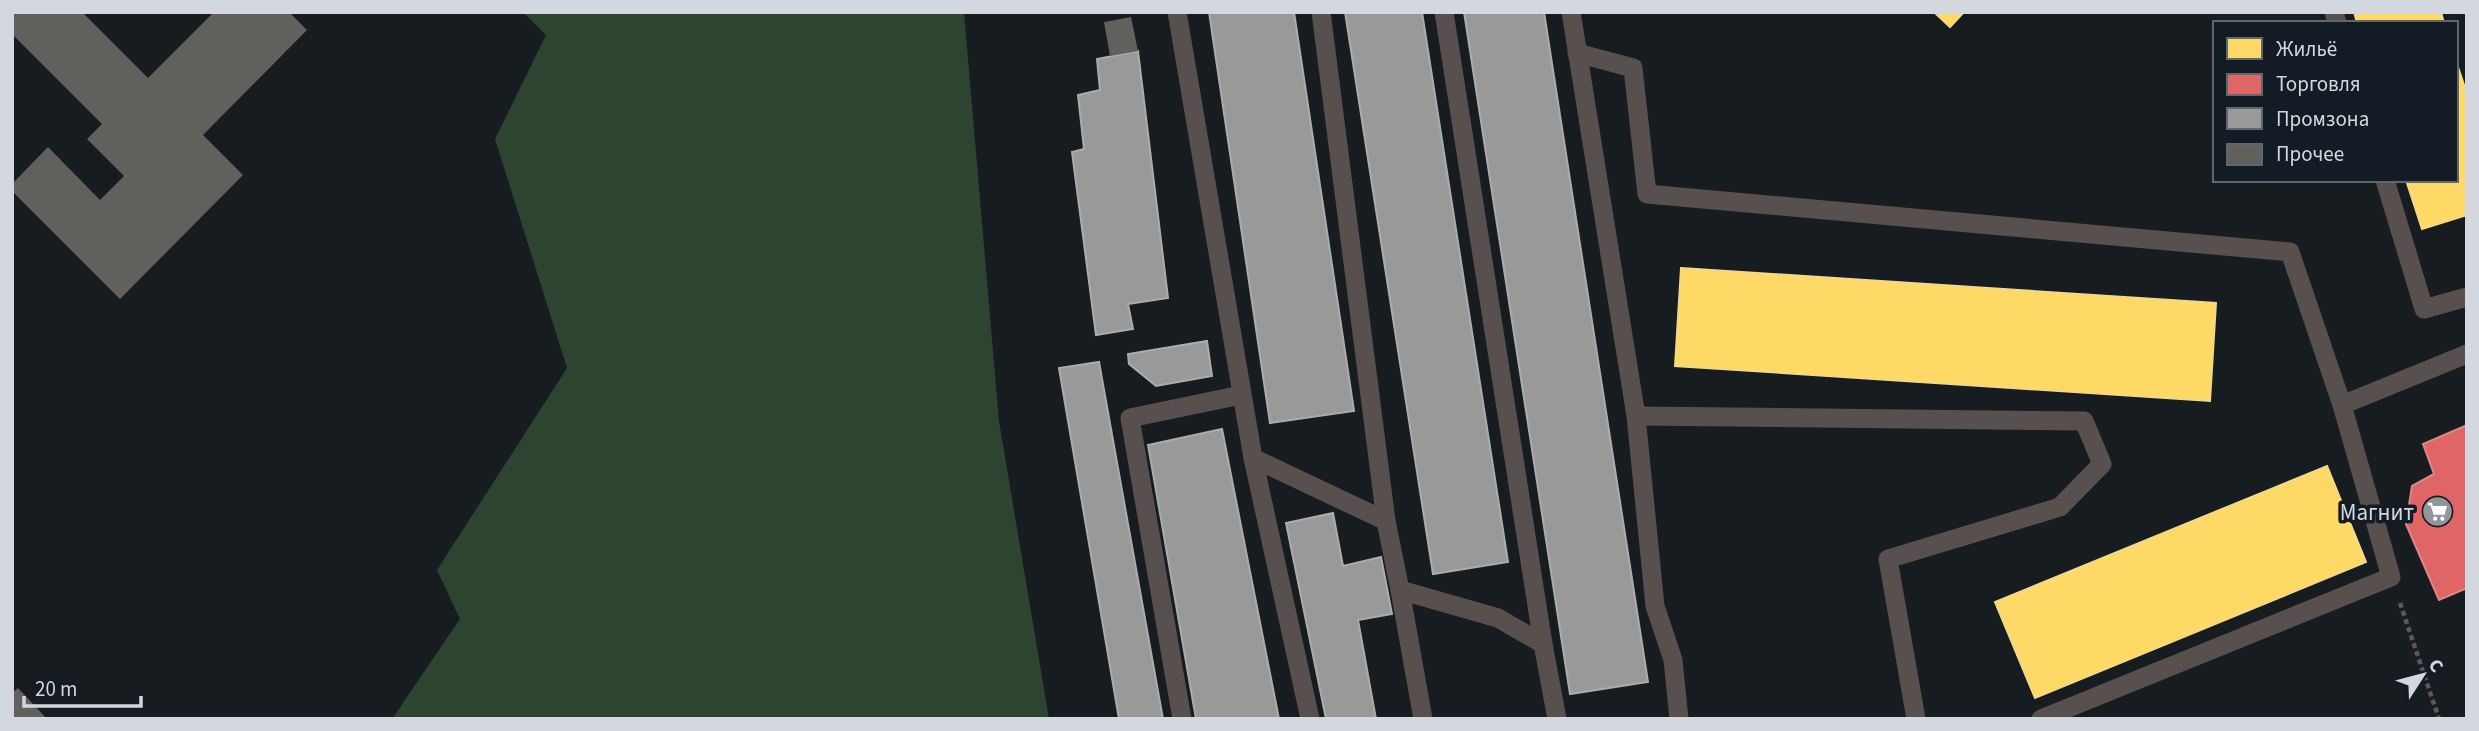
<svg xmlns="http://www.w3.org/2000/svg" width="2479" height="731" font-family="'Source Sans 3',sans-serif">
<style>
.forest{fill:#2c4430}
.homes{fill:#ffd966;stroke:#f2d98a;stroke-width:2}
.shops{fill:#e06666;stroke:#dc888a;stroke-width:2}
.industry{fill:#999;stroke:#aaacae;stroke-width:2}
.building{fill:#62605c}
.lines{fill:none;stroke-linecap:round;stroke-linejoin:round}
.path{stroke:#5d5857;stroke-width:4.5;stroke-dasharray:5 3.5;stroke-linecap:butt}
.lane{stroke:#58504e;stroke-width:19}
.labels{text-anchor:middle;stroke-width:7;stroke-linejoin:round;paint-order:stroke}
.poi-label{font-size:23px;fill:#d3d8df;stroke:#131b25;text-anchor:end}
</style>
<rect width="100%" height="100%" fill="#171c21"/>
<polygon class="forest" points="523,12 964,12 999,421 1049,719 392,719 460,619 437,570 567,368 495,139 546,35"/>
<g class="homes">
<polygon points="1934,12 1964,12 1950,27"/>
<polygon points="2354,12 2441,12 2444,23 2357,23"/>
<polygon points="2456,61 2467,94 2467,215 2422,229 2406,180 2456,180"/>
<polygon points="1681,268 2216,303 2210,401 1675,366"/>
<polygon points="2327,466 2366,562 2035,698 1995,602"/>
</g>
<polygon class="shops" points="2467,425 2467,588 2439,600 2406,524 2412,486 2434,474 2423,444"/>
<g class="industry">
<polygon points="1209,12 1294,12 1354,411 1270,423"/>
<polygon points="1345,12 1422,12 1508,562 1433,574"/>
<polygon points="1464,12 1544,12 1648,682 1570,694"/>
<polygon points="1138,51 1168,298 1128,304 1133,329 1096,335 1072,152 1084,149 1078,95 1100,90 1097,59"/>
<polygon points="1207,341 1212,376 1156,386 1129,364 1128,354"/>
<polygon points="1099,362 1163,719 1119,719 1059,368"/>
<polygon points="1222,429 1279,719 1196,719 1148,445"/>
<polygon points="1333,513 1343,566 1381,557 1392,614 1358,620 1376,719 1326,719 1286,523"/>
</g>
<g class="building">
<polygon points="12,12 82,12 148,78 214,12 289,12 307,30 203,135 243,175 120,299 12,191 12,184 48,147 100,200 124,176 87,139 102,124 12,34"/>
<polygon points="1131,17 1138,51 1110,56 1104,22"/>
<polygon points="18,688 47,719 12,719 12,693"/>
</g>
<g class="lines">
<polyline class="path" points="2400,603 2439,719"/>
<g class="lane">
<polyline points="1177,12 1253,458 1386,521 1400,590 1498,618 1543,644 1557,719"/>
<polyline points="1321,12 1386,521"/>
<polyline points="1444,12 1543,644"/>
<polyline points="1571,12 1636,416 1655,606 1673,660 1679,719"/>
<polyline points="2334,12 2337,23"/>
<polyline points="1577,53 1633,68 1647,194 2290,252 2342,405 2391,577 2041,719"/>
<polyline points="2385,180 2424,309 2467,297"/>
<polyline points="2342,405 2467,354"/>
<polyline points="1636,416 2084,421 2102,464 2060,507 1888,559 1916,719"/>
<polyline points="1253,458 1310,719"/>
<polyline points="1400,590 1423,719"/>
<polyline points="1182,719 1130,418 1241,395"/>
</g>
</g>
<defs>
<symbol id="supermarket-disc" viewBox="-11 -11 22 22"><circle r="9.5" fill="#91969c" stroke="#131b25"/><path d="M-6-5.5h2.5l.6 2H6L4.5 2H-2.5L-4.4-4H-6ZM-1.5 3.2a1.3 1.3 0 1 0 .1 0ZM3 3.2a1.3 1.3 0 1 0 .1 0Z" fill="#fff"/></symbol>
</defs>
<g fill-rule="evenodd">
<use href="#supermarket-disc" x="2420" y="494" width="35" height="35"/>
</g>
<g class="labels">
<g class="poi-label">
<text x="2414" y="520">Магнит</text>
</g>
</g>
<rect width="2479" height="731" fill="none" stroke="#d3d8df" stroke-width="28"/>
<rect x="2213" y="21" width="245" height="161" fill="#131b25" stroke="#60676f" stroke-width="2"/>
<rect x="2227" y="38" width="35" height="21" fill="#ffd966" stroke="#60676f" stroke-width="2"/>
<text x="2276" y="56" font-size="21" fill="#d3d8df">Жильё</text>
<rect x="2227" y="74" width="35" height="21" fill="#e06666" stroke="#60676f" stroke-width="2"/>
<text x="2276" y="91" font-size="21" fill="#d3d8df">Торговля</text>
<rect x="2227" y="108" width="35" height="21" fill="#999999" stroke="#60676f" stroke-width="2"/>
<text x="2276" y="126" font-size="21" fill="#d3d8df">Промзона</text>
<rect x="2227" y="144" width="35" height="21" fill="#62605c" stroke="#60676f" stroke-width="2"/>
<text x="2276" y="161" font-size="21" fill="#d3d8df">Прочее</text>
<g transform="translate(2423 675) rotate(54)" stroke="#131b25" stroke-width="5" paint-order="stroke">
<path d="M0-5L12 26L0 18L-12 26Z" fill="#d3d8df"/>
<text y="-10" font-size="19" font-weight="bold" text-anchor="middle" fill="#d3d8df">С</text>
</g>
<path d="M24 696v10h117v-10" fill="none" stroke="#d3d8df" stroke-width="3.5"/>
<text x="35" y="696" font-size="21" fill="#d3d8df" stroke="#131b25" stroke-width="5" paint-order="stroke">20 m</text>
</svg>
